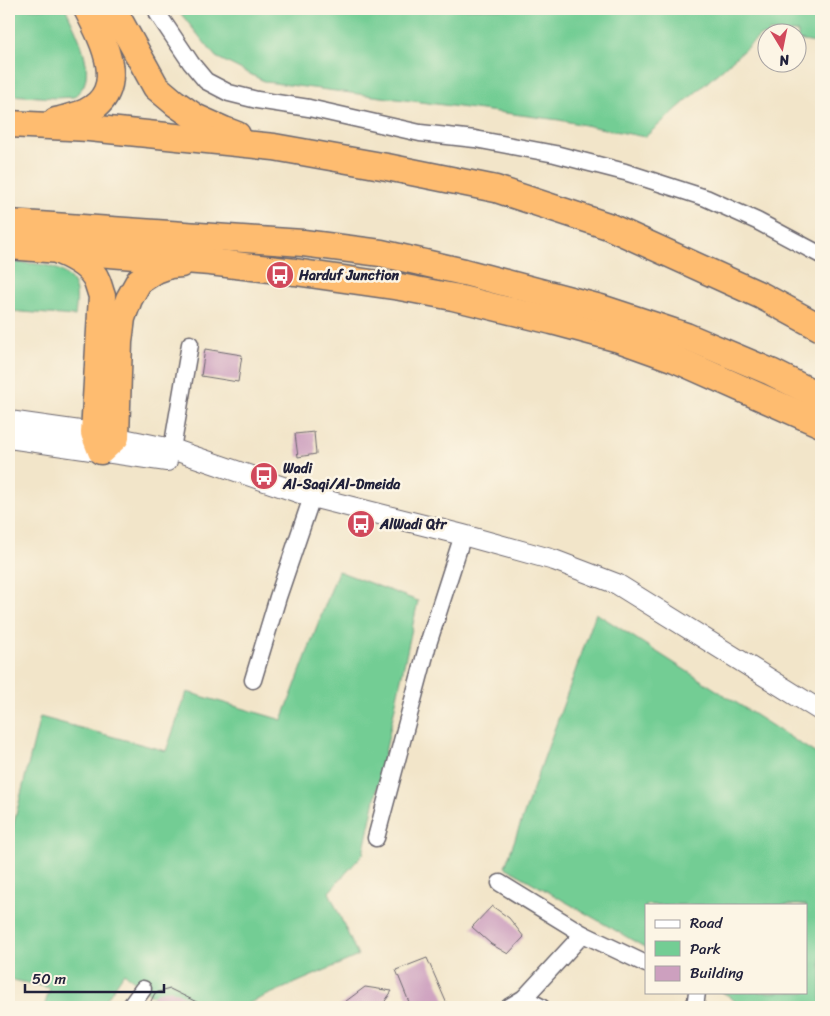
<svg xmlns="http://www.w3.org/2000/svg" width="830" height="1016" font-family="Sriracha,sans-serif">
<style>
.green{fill:#73cd94;stroke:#4a7868}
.building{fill:#cda0bf}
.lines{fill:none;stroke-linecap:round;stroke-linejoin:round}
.minor-casing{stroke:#6b666d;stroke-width:19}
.tertiary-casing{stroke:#6b666d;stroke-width:22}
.trunk-casing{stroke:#6b666d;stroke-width:29}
.minor{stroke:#fff;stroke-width:16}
.tertiary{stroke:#fff;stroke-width:20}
.trunk{stroke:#febc70;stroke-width:26}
.labels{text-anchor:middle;stroke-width:5;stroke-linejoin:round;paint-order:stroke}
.poi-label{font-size:14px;font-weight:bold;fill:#22223b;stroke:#fcf5e5;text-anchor:start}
</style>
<rect width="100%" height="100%" fill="#fcf5e5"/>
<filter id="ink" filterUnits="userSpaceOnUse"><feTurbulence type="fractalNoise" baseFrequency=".02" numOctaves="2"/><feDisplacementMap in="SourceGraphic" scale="10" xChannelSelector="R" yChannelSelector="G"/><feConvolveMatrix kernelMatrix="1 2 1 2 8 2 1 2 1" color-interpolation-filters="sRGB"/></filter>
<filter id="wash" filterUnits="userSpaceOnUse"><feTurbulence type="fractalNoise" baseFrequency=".0096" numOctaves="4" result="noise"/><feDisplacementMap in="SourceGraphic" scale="20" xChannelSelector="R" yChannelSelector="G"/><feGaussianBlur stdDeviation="1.12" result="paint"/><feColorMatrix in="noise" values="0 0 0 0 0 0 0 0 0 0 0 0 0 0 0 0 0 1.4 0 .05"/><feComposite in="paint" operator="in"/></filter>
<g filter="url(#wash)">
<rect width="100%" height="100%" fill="#f2e5c9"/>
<g class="green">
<path d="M9,9H66C75,30 93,62 84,85C82,89 77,94 74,97L55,98L9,95Z"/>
<polygon points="177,9 821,9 821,44 798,40 798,32 768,32 767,36 761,35 645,137 559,120 266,82 216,57"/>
<path d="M9,262C31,264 62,261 74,285C78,293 76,307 75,316L9,311Z"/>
<polygon points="338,571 418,601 363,854 329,892 358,956 240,1007 167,1007 124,973 101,1007 44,1007 50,988 9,979 9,843 40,717 166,751 187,692 282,720"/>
<polygon points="596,613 821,757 821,1007 742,1007 729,996 722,992 806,992 806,905 646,905 646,948 505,867"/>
</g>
<g id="blocks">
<g class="building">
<polygon points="205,349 242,355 238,382 201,376"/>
<polygon points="314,432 316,454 298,457 295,434"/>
<polygon points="492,906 509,918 524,937 508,954 491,944 472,927"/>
<polygon points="427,958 447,1004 437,1007 411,1007 396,970"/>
<polygon points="365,987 392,991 381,1007 338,1007"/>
<polygon points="170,989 207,1007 148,1007 155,993"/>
</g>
</g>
</g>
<g filter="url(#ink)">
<use href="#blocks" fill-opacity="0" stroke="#6b666d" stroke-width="1"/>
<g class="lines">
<defs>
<g id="minor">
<polyline points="157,9 158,14 191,63 206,81 229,93 257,100 309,108 420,133 475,139 555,154 625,172 706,198 757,221 821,255"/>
<polyline points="172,449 190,344"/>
<polyline points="253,680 278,597 312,497"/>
<polyline points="376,838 428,644 463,535"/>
<polyline points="500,883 583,934 524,998 509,1007"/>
<polyline points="583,934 646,964"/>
<polyline points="524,998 541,1007"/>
<polyline points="130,1007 143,989"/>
<polyline points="695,1007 697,992"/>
</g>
<g id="tertiary">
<polyline points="9,421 94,433 172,449 312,497 463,535 554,560 617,584 821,711"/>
<polyline points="9,438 167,461"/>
</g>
<g id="trunk">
<polyline points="113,9 156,87 175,103 195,117 224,130 237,135"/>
<path d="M56,121C66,118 77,116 86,112C130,90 103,40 87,9"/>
<polyline points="9,124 89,128 274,147 387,167 496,189 608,226 762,296 821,328"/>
<polyline points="9,223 303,243 381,253 464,272 601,308 686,336 771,372 821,397"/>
<polyline points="9,246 210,262 295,272 400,287 453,297 552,321 619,339 675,359 821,424"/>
<path d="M61,252C75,258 91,266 97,281C99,286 100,291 102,296L94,433L101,451L116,437L119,342L122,318L129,299L139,281L156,270L170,265L181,264"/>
</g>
</defs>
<use href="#minor" class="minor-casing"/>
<use href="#tertiary" class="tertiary-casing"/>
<use href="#trunk" class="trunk-casing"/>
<use href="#minor" class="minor"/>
<use href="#tertiary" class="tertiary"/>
<use href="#trunk" class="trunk"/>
</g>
</g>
<defs>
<symbol id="bus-disc" viewBox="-11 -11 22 22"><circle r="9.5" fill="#d1495b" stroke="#fcf5e5"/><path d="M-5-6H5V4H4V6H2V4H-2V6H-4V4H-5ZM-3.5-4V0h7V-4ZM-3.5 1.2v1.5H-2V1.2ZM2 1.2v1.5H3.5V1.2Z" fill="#fff"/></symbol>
</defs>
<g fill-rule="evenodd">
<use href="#bus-disc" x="264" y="259" width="32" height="32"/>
<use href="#bus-disc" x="248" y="460" width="32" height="32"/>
<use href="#bus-disc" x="345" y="508" width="32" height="32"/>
</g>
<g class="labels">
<g class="poi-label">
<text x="299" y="280">Harduf Junction</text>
<text x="283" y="473">Wadi<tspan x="283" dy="16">Al-Saqi/Al-Dmeida</tspan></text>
<text x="380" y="529">AlWadi Qtr</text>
</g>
</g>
<rect width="830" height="1016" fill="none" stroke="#fcf5e5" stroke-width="30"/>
<rect x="645" y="904" width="162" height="90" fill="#fcf5e5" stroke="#a5a1a1"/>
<rect x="655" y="920" width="25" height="8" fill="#ffffff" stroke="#a5a1a1"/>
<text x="690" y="928" font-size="15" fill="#22223b">Road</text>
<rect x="655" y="941" width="25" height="15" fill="#73cd94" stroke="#a5a1a1"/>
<text x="690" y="954" font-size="15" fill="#22223b">Park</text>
<rect x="655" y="966" width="25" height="15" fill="#cda0bf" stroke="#a5a1a1"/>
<text x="690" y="978" font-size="15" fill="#22223b">Building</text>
<g transform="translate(782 48) rotate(170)"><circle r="24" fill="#fcf5e5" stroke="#a5a1a1"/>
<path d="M0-4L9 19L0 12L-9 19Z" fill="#d1495b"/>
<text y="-8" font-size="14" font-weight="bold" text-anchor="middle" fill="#22223b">N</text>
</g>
<path d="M25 984v8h139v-8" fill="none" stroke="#22223b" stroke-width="2.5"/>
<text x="32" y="984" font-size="15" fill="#22223b" stroke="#fcf5e5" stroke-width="4" paint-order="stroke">50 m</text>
</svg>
